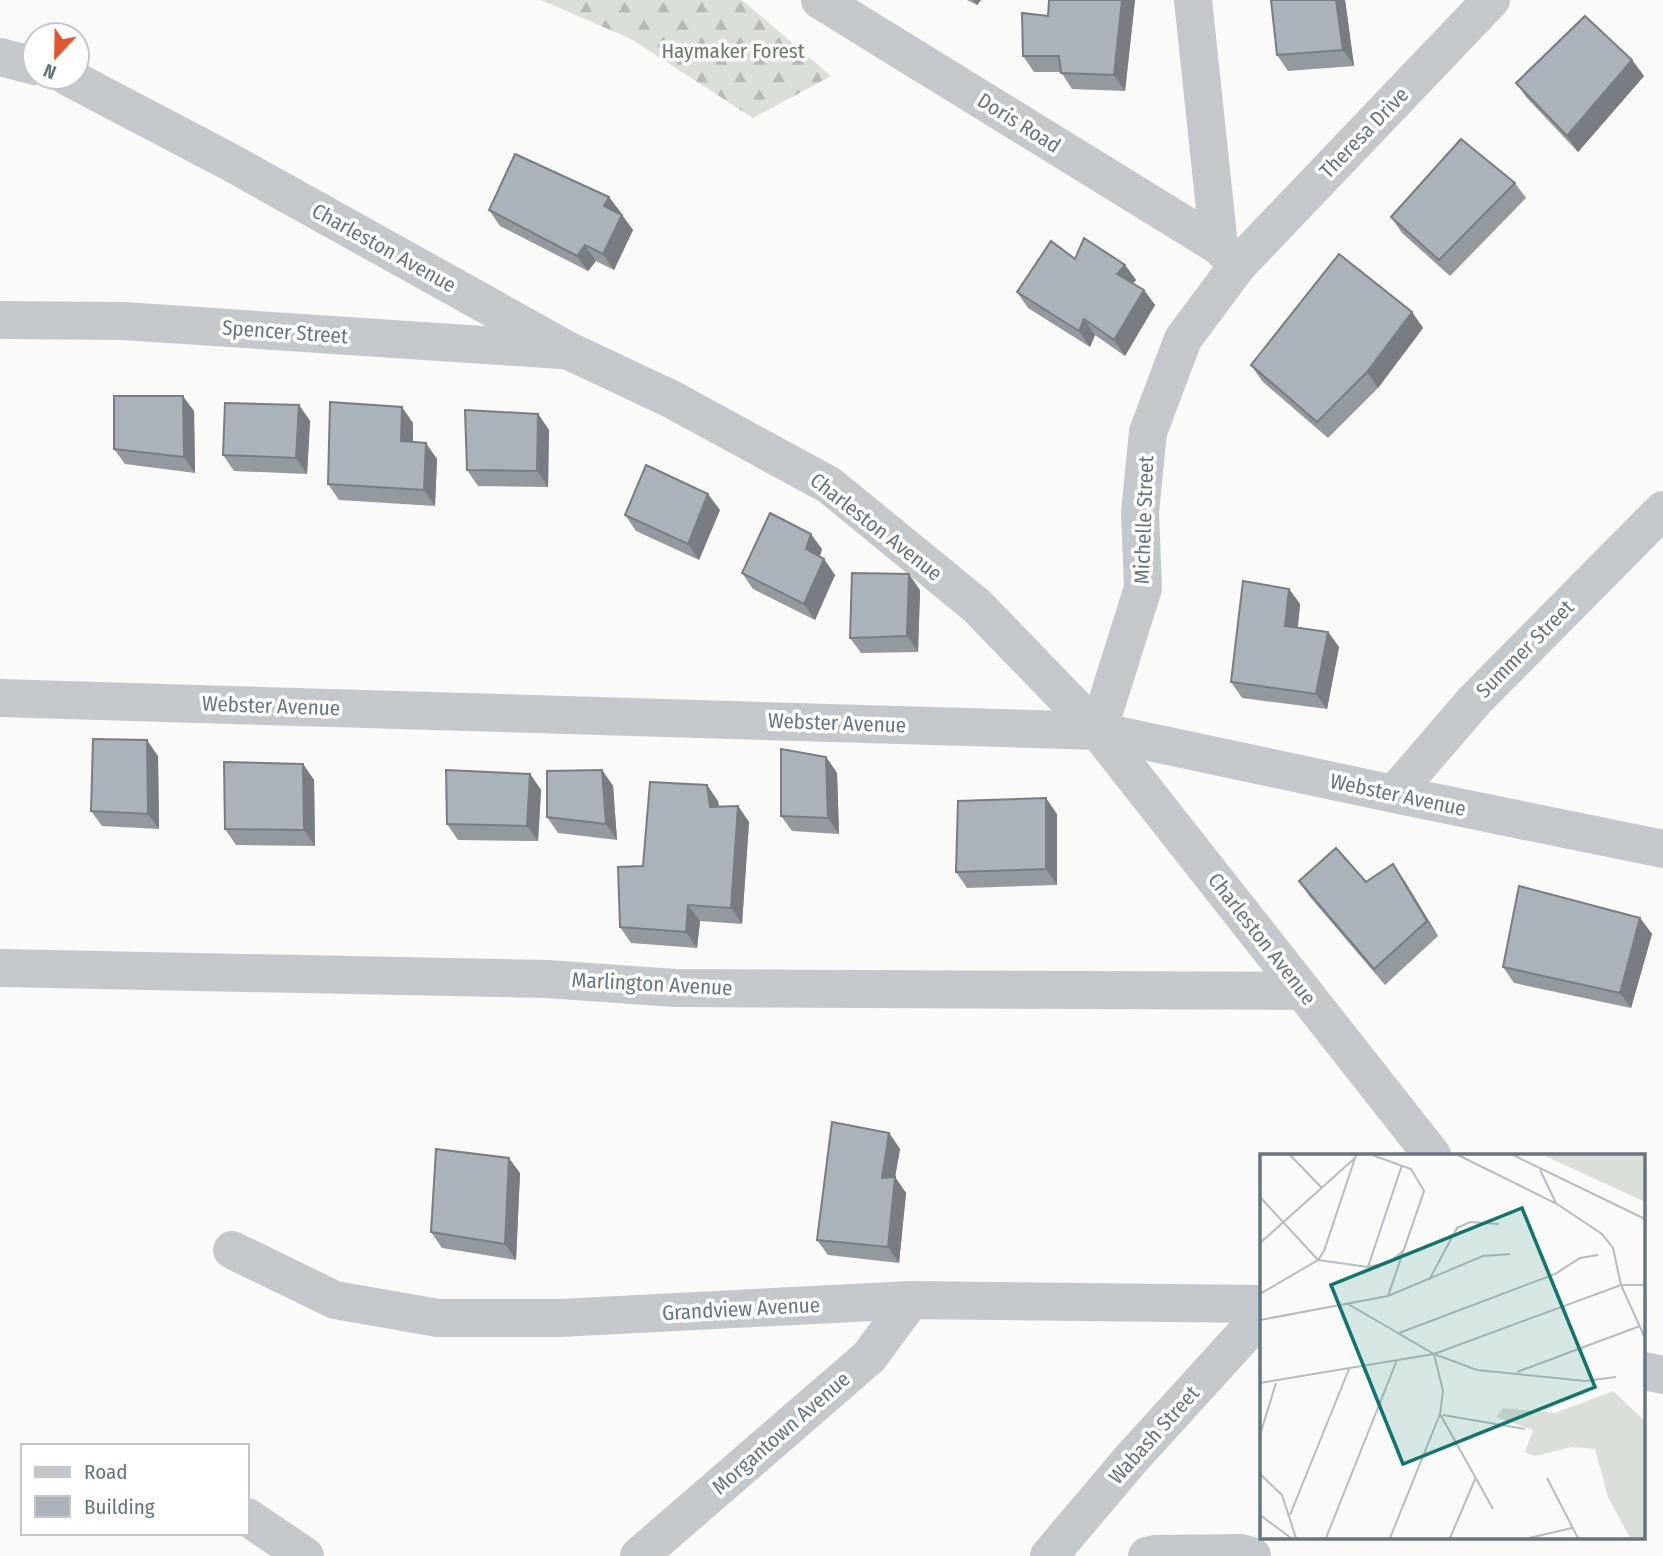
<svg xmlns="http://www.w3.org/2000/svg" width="1663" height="1556" font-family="'Fira Sans Condensed',sans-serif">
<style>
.forest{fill:url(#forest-firs)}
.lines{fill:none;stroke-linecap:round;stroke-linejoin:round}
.street{stroke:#c3c8cc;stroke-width:38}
.wall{fill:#929a9f}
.shaded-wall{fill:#777d82}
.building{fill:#aab3b9;stroke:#777d82;stroke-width:2}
.labels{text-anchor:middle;stroke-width:7;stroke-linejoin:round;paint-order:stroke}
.park-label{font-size:21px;fill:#687a64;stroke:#fff}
.street-label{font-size:21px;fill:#657683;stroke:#fff}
.inset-road{fill:none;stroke:#b5bdc2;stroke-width:2}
.view{fill:#0f766e;fill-opacity:0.15;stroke:#0f766e;stroke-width:3.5}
.inset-edge{fill:none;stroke:#657683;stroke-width:3.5}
</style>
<defs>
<pattern id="forest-firs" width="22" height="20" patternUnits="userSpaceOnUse" patternTransform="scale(1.75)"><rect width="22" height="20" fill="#dadfd7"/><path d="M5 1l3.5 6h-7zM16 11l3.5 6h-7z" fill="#b4b9b4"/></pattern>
</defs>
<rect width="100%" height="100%" fill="#fafaf8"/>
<polygon class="forest" points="541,0 742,0 831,76 753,118 631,39"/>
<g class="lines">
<g class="street">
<polyline points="820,0 1219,246"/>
<polyline points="0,57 35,66"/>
<polyline points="68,77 230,162 569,351 671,399 829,485 977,606 1098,731 1432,1155"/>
<polyline points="1238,265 1491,0"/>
<polyline points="0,320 123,321 560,350"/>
<polyline points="0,698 1098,731 1394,794 1663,849"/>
<polyline points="1098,731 1143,588 1140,513 1148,432 1183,339 1238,265 1219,246 1193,0"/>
<polyline points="1394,794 1475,700 1663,510"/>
<polyline points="0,968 547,979 675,988 1303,991"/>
<polyline points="232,1250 335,1300 438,1318 560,1318 911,1300 1262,1304"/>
<polyline points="1644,1371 1663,1375"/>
<polyline points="247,1517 305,1556"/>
<polyline points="639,1556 869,1357 911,1300"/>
<polyline points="1049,1556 1131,1459 1262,1315"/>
<polyline points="1147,1556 1155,1554 1241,1553 1252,1556"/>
</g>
</g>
<g class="wall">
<polygon points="967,0 981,0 977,5"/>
<polygon points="1049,0 1135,0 1125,91 1072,89 1061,72 1034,72 1023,56 1048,16"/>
<polygon points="1271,0 1345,0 1354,66 1288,71 1277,55"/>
<polygon points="1632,60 1644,76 1578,152 1527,98 1516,83"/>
<polygon points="1515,183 1526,198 1450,276 1402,233 1391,217"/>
<polygon points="609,197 621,213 620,214 622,215 633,230 614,270 596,261 588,271 500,226 489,210"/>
<polygon points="1075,259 1125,265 1136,280 1133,283 1144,290 1155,305 1125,356 1095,335 1090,347 1028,308 1017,292"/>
<polygon points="1412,312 1423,328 1378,388 1328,438 1262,381 1251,365"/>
<polygon points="299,405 310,421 307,474 234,471 223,455"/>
<polygon points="194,411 195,473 125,464 114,449"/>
<polygon points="538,414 549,430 548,487 478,486 467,470"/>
<polygon points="413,423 413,442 437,459 435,506 339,500 328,484"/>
<polygon points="720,510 699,560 636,531 625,515"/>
<polygon points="822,549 820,556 824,559 835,575 815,620 753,589 742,573"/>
<polygon points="1289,589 1300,604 1298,627 1328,632 1339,647 1327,709 1242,698 1231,682"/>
<polygon points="920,590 918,652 861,653 850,638"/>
<polygon points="158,756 159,829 102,826 91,811"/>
<polygon points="826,757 837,773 839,834 792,831 781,816"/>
<polygon points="303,764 314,780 315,846 236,845 225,829"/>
<polygon points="602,770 613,786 617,840 558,833 547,817"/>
<polygon points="530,774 541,790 538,841 458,840 447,824"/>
<polygon points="718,801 719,807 738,806 749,822 742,924 700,921 697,948 631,943 620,927 643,866"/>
<polygon points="1057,814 1057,885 967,888 956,872"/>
<polygon points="1404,880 1438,936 1385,985 1310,897 1299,881 1366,882"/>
<polygon points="1640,918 1652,934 1631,1008 1514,983 1503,967"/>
<polygon points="889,1133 900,1149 895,1177 906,1193 899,1263 828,1255 817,1240"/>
<polygon points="520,1173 516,1260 442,1248 431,1232"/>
</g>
<g class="shaded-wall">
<polygon points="973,0 981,0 977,5"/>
<polygon points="1122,0 1135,0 1125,91 1114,75"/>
<polygon points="1336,0 1345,0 1354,66 1343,50"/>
<polygon points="1632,60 1644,76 1578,152 1567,136"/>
<polygon points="609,197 621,213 615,222 604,206"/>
<polygon points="622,215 633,230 614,270 603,254"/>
<polygon points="585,245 596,261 588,271 577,256"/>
<polygon points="1125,265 1136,280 1128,289 1117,274"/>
<polygon points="1144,290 1155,305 1125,356 1114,340"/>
<polygon points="1412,312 1423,328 1378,388 1367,372"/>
<polygon points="1084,319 1095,335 1090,347 1079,331"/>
<polygon points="183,396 194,411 195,473 184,457"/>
<polygon points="299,405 310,421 307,474 296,458"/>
<polygon points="402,407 413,423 412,457 401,441"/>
<polygon points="538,414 549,430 548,487 537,471"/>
<polygon points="426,443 437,459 435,506 424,490"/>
<polygon points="708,494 720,510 699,560 688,544"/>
<polygon points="811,534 822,549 817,564 806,549"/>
<polygon points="824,559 835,575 815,620 804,604"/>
<polygon points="909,574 920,590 918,652 907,636"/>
<polygon points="1289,589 1300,604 1296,641 1285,626"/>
<polygon points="1328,632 1339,647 1327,709 1316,694"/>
<polygon points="147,740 158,756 159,829 148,814"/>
<polygon points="826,757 837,773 839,834 828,818"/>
<polygon points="303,764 314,780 315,846 304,830"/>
<polygon points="602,770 613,786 617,840 606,824"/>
<polygon points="530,774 541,790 538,841 527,826"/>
<polygon points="707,785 718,801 721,823 710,807"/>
<polygon points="1046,798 1057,814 1057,885 1046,869"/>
<polygon points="738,806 749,822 742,924 731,908"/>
<polygon points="1393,864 1404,880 1438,936 1427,921"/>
<polygon points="688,905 700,921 697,948 686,932"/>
<polygon points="1640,918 1652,934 1631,1008 1620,993"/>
<polygon points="889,1133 900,1149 895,1177 906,1193 899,1263 888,1247 882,1178"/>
<polygon points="509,1158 520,1173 516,1260 505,1244"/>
</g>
<g class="building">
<polygon points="1049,0 1122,0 1114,75 1061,73 1059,56 1023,56 1022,13 1048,16"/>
<polygon points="1271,0 1336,0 1343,50 1277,55"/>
<polygon points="1585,16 1632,60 1567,136 1516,83"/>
<polygon points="1461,139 1515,183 1439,260 1391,217"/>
<polygon points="515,154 609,197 604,206 622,215 603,254 585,245 577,256 489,210"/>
<polygon points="1084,238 1125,265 1117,274 1144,290 1114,340 1084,319 1079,331 1017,292 1051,241 1075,259"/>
<polygon points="1339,254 1412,312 1367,372 1317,422 1251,365"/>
<polygon points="114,396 183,396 184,457 114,449"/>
<polygon points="330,402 402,407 401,441 426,443 424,490 328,484"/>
<polygon points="225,403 299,405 296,458 223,455"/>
<polygon points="465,410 538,414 537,471 467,470"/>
<polygon points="646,465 708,494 688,544 625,515"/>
<polygon points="770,513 811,534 806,549 824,559 804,604 742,573"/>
<polygon points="852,573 909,574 907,636 850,638"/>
<polygon points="1243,581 1289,589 1285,626 1328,632 1316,694 1231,682"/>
<polygon points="93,739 147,740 148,814 91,811"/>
<polygon points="781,749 826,757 828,818 781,816"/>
<polygon points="224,762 303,764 304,830 225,829"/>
<polygon points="446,770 530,774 527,826 447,824"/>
<polygon points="602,770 606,824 547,817 547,771"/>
<polygon points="650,782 707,785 710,807 738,806 731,908 688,905 686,932 620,927 618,867 643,866"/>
<polygon points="1046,798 1046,869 956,872 958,801"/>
<polygon points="1336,848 1366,882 1393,864 1427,921 1374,969 1299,881"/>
<polygon points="1519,886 1640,918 1620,993 1503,967"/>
<polygon points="832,1122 889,1133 882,1178 895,1177 888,1247 817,1240"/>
<polygon points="436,1149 509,1158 505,1244 431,1232"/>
</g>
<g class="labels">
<g class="park-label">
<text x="733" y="58">Haymaker Forest</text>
</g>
<g class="street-label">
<text transform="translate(1019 123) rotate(32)" y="7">Doris Road</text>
<text transform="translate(1364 133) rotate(-46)" y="7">Theresa Drive</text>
<text transform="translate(384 248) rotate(29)" y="7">Charleston Avenue</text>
<text transform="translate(285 332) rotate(4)" y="7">Spencer Street</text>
<text transform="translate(1144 520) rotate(-88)" y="7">Michelle Street</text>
<text transform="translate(876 527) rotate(38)" y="7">Charleston Avenue</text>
<text transform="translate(1525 649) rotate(-45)" y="7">Summer Street</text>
<text transform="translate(271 706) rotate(2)" y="7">Webster Avenue</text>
<text transform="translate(837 723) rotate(2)" y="7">Webster Avenue</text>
<text transform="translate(1398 795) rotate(12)" y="7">Webster Avenue</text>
<text transform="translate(1262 939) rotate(52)" y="7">Charleston Avenue</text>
<text transform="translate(652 984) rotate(3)" y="7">Marlington Avenue</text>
<text transform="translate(741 1309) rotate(-3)" y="7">Grandview Avenue</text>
<text transform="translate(781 1433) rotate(-41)" y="7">Morgantown Avenue</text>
<text transform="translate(1154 1435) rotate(-48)" y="7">Wabash Street</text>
</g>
</g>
<g transform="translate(1260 1154)">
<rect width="385" height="385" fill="#fafaf8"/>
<path d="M283,1H385V48ZM353,237L385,267V384H370L348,343L335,295L312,293L275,302L265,298L273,276L236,263L243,254L295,259Z" fill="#dadfd7"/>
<path class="inset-road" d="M30,1L61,33M112,1L151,15L164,37L128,142M198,1L297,50L342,80L353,94L361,131L385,184M253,1L385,65M280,16L296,49M0,43L58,106M0,89L95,4M58,106L108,113L130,108L143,97M108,113L142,11M169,126L197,74L210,68L239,70M0,140L58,106L64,97L96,1M88,150L174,200L217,216L325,227L356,223M0,166L128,142L223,102L250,100M139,179L295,120L320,104L338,101M174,200L183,237L180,260L233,355M257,218L380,172M0,229L174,200L361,131H385M183,261L265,275M0,281L16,229M0,320L22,341L36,384M287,324L318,384M0,361L31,384M30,361L89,215M66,384L137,206M130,384L180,260M190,384L216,323M269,384L312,374"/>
<path class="view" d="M262,54L335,233L143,310L71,131Z"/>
<rect width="385" height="385" class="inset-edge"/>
</g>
<rect x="21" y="1444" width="228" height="91" fill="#ffffff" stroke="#c1c8cd" stroke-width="2"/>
<rect x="35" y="1467" width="35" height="10" fill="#c3c8cc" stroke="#c1c8cd" stroke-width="2"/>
<text x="84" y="1479" font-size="21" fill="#657683">Road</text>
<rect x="35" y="1496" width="35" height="21" fill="#aab3b9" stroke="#c1c8cd" stroke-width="2"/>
<text x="84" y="1514" font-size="21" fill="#657683">Building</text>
<g transform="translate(56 56) rotate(202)"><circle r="33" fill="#ffffff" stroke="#c1c8cd" stroke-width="2"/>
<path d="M0-5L12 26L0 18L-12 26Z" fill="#e4572e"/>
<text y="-10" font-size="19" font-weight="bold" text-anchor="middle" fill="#657683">N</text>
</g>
</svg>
